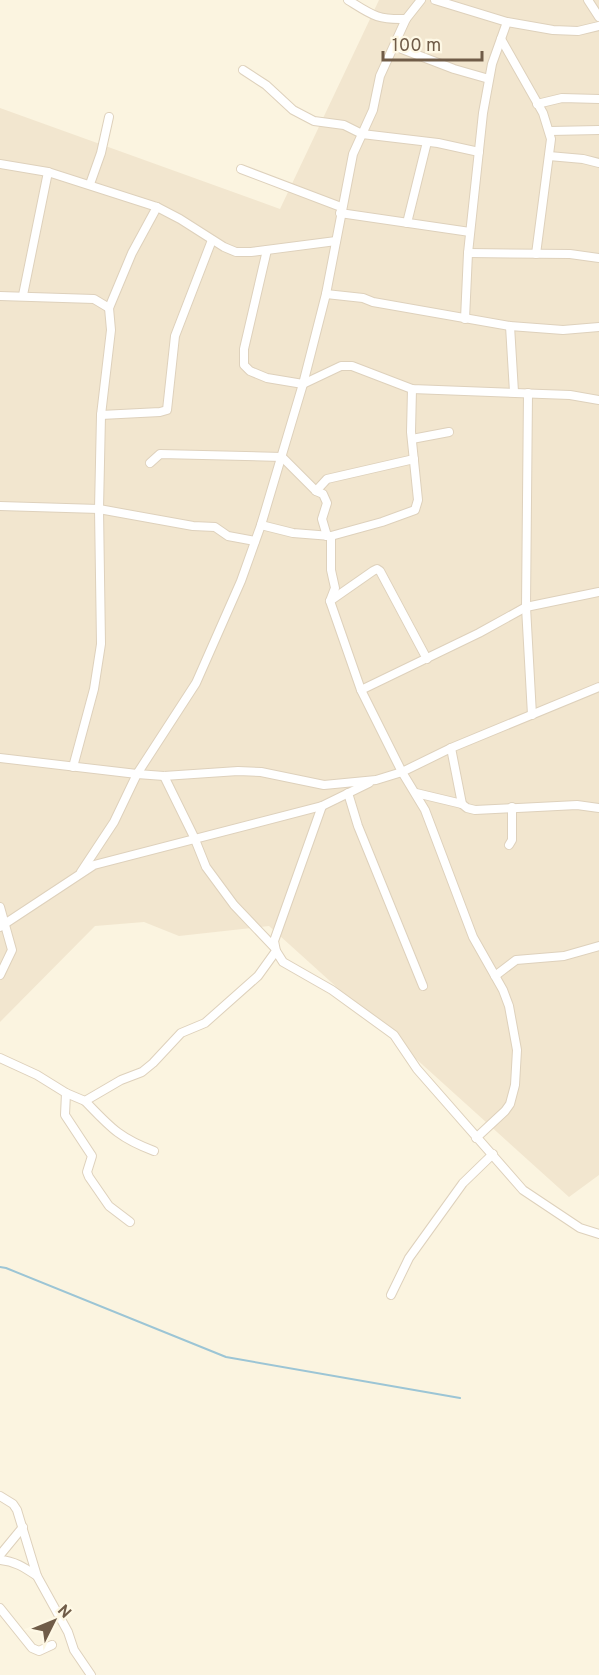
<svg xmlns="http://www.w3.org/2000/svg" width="599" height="1675" font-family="Overpass,sans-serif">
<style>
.residential{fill:#f2e6cf}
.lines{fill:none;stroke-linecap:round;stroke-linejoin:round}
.stream{stroke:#9cc5d5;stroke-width:2}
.minor-casing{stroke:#ded1bc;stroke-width:10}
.minor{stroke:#fff;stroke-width:8}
</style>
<rect width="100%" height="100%" fill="#fbf4e0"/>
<polygon class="residential" points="379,0 599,0 599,1175 569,1197 269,926 179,936 144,922 95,926 0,1022 0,108 280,209"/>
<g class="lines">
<polyline class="stream" points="0,1267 6,1268 226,1357 460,1398"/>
<defs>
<g id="minor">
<path d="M348,0C372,15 377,20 406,19"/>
<polyline points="435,0 507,22 553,30 578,31 599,26"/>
<polyline points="588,0 599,17"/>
<polyline points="501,39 543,113 551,139 536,254"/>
<polyline points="394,46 454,69 489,79"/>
<polyline points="243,70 266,85 293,110 314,121 344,125 362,134 438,143 479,152"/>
<polyline points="537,104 562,98 599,99"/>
<polyline points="550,131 599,130"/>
<polyline points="549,156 583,159 599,163"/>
<polyline points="0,164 48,172 157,207 180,219 224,247 236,252 251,252 336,241"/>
<polyline points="241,169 341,207"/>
<polyline points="90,184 101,153 109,117"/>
<polyline points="340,213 470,232"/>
<polyline points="407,223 427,142"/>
<polyline points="267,250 244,349 244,365 250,371 267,378 303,384 341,366 352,366 412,389 570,395 599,400"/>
<polyline points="468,253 570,254 599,258"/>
<polyline points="326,294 363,298 373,302 510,326 563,330 599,327"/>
<polyline points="23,295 48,172"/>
<polyline points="0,296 94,299 109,308"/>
<polyline points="465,319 468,253 483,113 492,64 507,22"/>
<polyline points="510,326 514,392"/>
<polyline points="528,393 526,607 532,715"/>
<polyline points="101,415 160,412 167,410 175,336 212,240"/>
<polyline points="412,439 449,432"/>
<polyline points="150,463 160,454 282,457 316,491"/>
<polyline points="0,506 99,509 193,526 215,527 228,536 255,541"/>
<polyline points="261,525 293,533 331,536 382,522 415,510 418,500 411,432 412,389"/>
<polyline points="327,536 322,519 327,503 323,494 316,491 327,479 414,459"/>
<polyline points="331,536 331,570 335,588 330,601 361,690 402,772 425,810 473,937 503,990 509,1006 517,1050 515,1085 510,1104 505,1111 476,1138"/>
<polyline points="330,601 373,571 377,569 380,571 427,659"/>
<polyline points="361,690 479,633 526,607 599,592"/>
<polyline points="451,748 462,804"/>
<polyline points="0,758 137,774 164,776 238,771 261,772 324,785 376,780 402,772 451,748 599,687"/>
<polyline points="73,767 94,689 101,644 99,509 101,415 111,330 109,308 132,253 157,207"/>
<polyline points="164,776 194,837 206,867 234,905 274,947"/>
<polyline points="348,793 358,826 423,986"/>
<polyline points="416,793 462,804 467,808 475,810 577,805 599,808"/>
<polyline points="322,806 274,941 276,951 283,962 332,990 394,1035 417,1069 523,1190 580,1228 599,1234"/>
<polyline points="509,845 512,840 512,807"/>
<polyline points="81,872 114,822 137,774 196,683 241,581 261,525 303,384 326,294 353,154 373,110 380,76 406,19 421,0"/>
<polyline points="0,907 12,950 0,975"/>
<polyline points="0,927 94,865 322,806 369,783"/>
<polyline points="495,976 516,960 564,956 599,946"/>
<polyline points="0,1058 37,1075 66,1093 85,1101 121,1080 142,1072 153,1063 181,1033 205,1023 258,976 276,951"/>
<polyline points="66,1093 65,1115 92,1156 87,1172 89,1177 109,1206 130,1222"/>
<path d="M85,1101C110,1127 119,1138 154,1151"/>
<polyline points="391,1295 409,1258 463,1183 493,1154"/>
<polyline points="0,1496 13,1504 17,1510 37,1576 68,1632 74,1650 91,1675"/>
<polyline points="0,1555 23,1527"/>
<path d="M0,1560C15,1561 25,1568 37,1576"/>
<polyline points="0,1608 32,1648 39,1651 52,1645"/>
</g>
</defs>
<use href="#minor" class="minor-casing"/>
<use href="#minor" class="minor"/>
</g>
<g transform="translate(54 1621) rotate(47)" stroke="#fef8e5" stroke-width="4.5" paint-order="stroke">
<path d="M0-4.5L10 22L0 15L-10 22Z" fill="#705c48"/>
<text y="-9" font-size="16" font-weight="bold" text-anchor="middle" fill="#705c48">N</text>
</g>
<path d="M383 51v9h99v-9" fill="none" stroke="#705c48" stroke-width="3"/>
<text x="392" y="51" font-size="18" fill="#705c48" stroke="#fef8e5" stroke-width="4.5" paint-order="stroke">100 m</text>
</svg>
